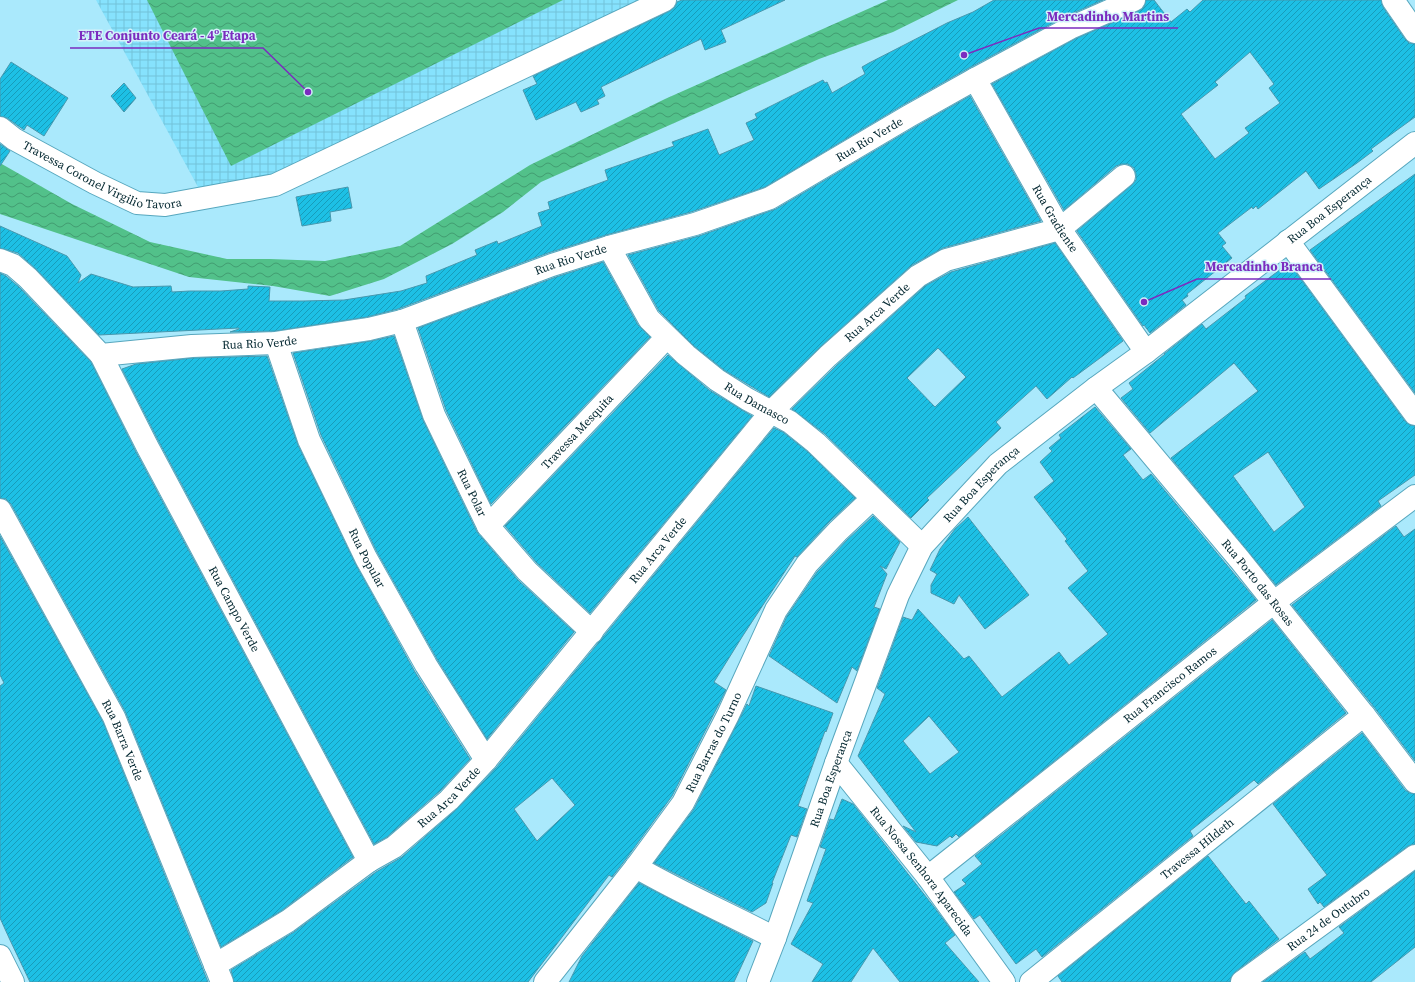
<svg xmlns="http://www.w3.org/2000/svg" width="1415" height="982" font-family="'Source Serif 4',serif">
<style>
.industrial{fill:url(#industrial-grid)}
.water{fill:url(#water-waves)}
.building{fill:url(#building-hatch);stroke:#4798ae;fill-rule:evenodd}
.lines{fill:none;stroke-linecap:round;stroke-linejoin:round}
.minor-casing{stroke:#57a7be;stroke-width:24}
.tertiary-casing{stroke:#57a7be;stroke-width:24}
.minor{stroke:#fff;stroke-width:22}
.tertiary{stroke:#fff;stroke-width:22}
.labels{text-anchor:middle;stroke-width:3;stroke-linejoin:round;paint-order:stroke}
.street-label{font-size:12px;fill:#02262f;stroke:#d3f1fa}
.leader{fill:none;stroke:#7b2cbf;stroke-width:1.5}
.callout-dot{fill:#7b2cbf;stroke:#d3f1fa;stroke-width:1.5}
.callout-label{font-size:13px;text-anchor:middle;font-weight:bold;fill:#7b2cbf;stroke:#d3f1fa;stroke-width:3;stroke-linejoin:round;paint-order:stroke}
</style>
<defs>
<pattern id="industrial-grid" width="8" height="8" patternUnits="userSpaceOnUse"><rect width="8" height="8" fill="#86e2fd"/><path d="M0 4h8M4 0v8" fill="none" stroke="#72c2d9"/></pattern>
<pattern id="water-waves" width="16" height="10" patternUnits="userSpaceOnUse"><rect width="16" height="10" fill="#52c18a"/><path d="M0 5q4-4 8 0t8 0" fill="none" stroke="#429d71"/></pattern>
<pattern id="building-hatch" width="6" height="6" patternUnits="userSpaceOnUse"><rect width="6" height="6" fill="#1dc0e5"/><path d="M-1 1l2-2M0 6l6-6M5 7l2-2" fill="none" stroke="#179cba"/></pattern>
</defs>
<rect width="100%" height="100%" fill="#aae9fc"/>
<polygon class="industrial" points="96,0 665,0 275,185 208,197 198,187"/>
<g class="water">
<polygon points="147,0 563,0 231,166"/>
<polygon points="888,0 958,0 893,32 819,59 541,182 503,212 452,244 384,279 330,296 273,286 189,277 0,214 0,163 72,204 150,242 227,259 270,259 325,261 400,246 530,165 665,99"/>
</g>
<g class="building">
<polygon points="682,0 785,0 721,30 726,42 705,50 701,39 601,87 605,96 597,100 599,104 581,112 576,102 536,120 523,90 537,84 533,76 670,11 675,7 677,2"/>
<polygon points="994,0 1103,0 1064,17 969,68 903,105 765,187 691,212 606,235 548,253 398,309 367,317 275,331 230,332 239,329 239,328 99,335 36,269 18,253 0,248 0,226 67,256 81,275 78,283 91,274 133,287 171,286 172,292 190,291 221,291 248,289 248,286 270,287 269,301 303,301 344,300 401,291 427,283 426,276 477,255 475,250 497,241 498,244 542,226 538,213 550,209 548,202 608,180 605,170 674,146 672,142 708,129 719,155 754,140 746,123 757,118 755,114 823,80 825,83 827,82 832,93 865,74 862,67 869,63 947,23 973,12"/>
<path d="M1146,0H1154L1171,22L1187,9L1190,12L1203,0H1381L1383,7L1405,39L1409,43L1415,44V117L1371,149L1373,151L1357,163L1319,189L1306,171L1258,209L1256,206L1253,209L1252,207L1218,233L1226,243L1222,246L1232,258L1187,294L1188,296L1182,300L1186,305L1150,333L1144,325L1143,326L1077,231L1132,185L1136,180V174L1134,168L1128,164H1122L1116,166L1064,210L992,84L1075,39L1139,11L1144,7ZM1250,52L1274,84L1269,88L1280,103L1245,128L1249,133L1215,159L1181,114L1218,85L1215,82Z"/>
<polygon points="11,62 68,98 44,136 27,125 24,130 7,118 0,116 0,79"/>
<polygon points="124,83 136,98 124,112 111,96"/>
<polygon points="970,96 1041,221 943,248 912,265 820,347 769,397 724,370 694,346 659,311 628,255 699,236 776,209 915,127"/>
<polygon points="0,144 10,151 0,166"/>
<polygon points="1415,174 1415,393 1310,250"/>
<polygon points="348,187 352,208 330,212 331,221 302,226 296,197"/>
<path d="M1055,243L1123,341L1073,378L1072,377L1047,399L1036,386L996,422L1001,428L927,498L929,500L911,518L825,434L792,409L837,365L925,286L951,272ZM938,348L966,377L935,407L907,378Z"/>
<polygon points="603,262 638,325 650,337 491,504 446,410 418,328 556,277"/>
<path d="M1289,263L1405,421L1410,425L1415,426V475L1378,501L1381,506L1276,585L1171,458L1258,391L1234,363L1150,433L1121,398L1133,389L1129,383L1165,354H1164L1202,324L1206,329L1246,298L1245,296ZM1268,452L1305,507L1274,532L1233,476Z"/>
<polygon points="0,273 6,276 19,287 91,362 136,452 353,857 281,911 221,947 125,711 11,504 6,499 0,498"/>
<polygon points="394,336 423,420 477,532 518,580 574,632 487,739 437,659 377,552 321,435 293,353 371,341"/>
<polygon points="668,355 709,390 752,416 590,613 536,562 505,526"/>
<polygon points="267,356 298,445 355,563 415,672 470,759 440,791 387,837 374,844 158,440 122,369 136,364 193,358"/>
<path d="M1095,407L1131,449L1123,455L1143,480L1151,474L1256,600L959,837L956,834L952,838L950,836L937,846L916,842L903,826L916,832L858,756L885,694L877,688L903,617L912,620L918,609L964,659L969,656L1002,697L1059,652L1069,665L1108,634L1068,588L1088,571L1065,541L1067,539L1034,497L1054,481L1040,462L1052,451L1049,448L1061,438L1059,435ZM929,716L959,752L930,774L903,741Z"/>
<path d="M774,428L783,432L808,452L855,498L829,522L797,557L795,556L742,637L714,682L726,690L672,796L626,859L612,877L609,875L528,982H234L231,970L294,932L376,872L402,857L458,808L496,768ZM552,778L575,805L537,841L514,809Z"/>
<polygon points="873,516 900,542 886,569 880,566 887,574 874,607 880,609 857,671 852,667 837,703 769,656 787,616 817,572 847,540"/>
<polygon points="968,517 1029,595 985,629 959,595 954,604 931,593 931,585 937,574 930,570 940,549 955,529"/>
<polygon points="1396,526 1404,537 1415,529 1415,761 1374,707 1292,605"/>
<polygon points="0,536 103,722 208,982 30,982 10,940 0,918 0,686 4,683 0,675"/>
<polygon points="1272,620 1346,713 1258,784 1254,780 1190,831 1193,836 1042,957 1036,949 1016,964 980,915 974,919 954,892 966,884 962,880 982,864 975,856"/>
<polygon points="756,686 833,713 826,732 825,731 798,806 807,809 797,837 791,835 772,883 773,883 766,903 752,912 654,863 694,809 747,704 749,706"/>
<polygon points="1362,733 1405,790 1410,793 1415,794 1415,844 1408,846 1324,907 1320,902 1318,904 1308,889 1327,875 1273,804"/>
<polygon points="842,799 853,804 934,907 955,935 945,943 979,982 900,982 873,948 851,982 812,982 823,964 791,944 813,903 807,901 826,849 820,847 830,819 834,820"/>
<polygon points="1208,856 1246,904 1249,901 1279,939 1235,972 1231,977 1230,982 1062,982 1058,976"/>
<polygon points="1415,871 1415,947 1371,982 1263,982 1305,952 1310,959 1326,947 1344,933 1339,927"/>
<polygon points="639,883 753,941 734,982 569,982 582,956"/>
</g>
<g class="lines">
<defs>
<g id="minor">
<polyline points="1393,0 1415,32"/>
<path id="s1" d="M975,79L1060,229L1146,352"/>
<path id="s2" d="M0,128L14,139L95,183L137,203L165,205L275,185L665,0"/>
<polyline points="1288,241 1415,414"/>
<path id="s3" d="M609,247L649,319L686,355L717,380L747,399L790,422L816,443L922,546"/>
<path id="s4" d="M0,260L13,265L28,278L101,355L192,346L276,343L369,329L402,321L552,265L609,247L695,224L770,198L909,116L975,79L1070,28L1134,0"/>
<path id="s5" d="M402,321L434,415L488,526L527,571L592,632"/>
<path id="s6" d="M276,343L309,440L366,558L426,665L486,760"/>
<path id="s7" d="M101,355L147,446L369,861"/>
<path id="s8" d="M1096,388L1240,560L1364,715L1415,782"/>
<path id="s9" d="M0,510L114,717L222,982"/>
<path id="s10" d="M488,526L667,337"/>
<path id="s11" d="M836,763L928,877L1004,982"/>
<path d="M636,867C681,893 729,914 775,938"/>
<path id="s12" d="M928,877L1273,603L1415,496"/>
<path id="s13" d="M215,965L288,921L369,861L394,847L449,800L486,760L771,412L828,356L918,276L946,260L1060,229L1124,176"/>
<path id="s14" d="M545,982L636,867L683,803L728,715L776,610L807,564L838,531L872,499"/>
<path id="s15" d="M758,982L775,938L836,763L898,595L922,546L998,464L1096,388L1146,352L1415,143"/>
<path id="s16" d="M1031,982L1364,715"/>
<path id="s17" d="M1242,982L1415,856"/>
</g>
<polyline id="tertiary" points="0,956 13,982"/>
</defs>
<use href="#minor" class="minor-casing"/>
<use href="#tertiary" class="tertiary-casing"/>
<use href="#minor" class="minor"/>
<use href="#tertiary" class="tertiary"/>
</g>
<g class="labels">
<g class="street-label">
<text dy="4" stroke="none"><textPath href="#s4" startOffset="947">Rua Rio Verde</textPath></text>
<text dy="4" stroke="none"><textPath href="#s2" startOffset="115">Travessa Coronel Virgilio Tavora</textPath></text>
<text dy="4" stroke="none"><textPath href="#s15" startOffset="996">Rua Boa Esperança</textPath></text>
<text dy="4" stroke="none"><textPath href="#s1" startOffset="161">Rua Gradiente</textPath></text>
<text dy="4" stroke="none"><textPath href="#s4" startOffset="623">Rua Rio Verde</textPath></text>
<text dy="4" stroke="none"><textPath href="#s13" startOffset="937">Rua Arca Verde</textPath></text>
<text dy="4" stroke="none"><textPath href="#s4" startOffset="299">Rua Rio Verde</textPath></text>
<text dy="4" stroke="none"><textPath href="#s3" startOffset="220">Rua Damasco</textPath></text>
<text dy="4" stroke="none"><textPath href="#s10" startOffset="130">Travessa Mesquita</textPath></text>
<text dy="4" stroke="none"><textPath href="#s15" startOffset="552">Rua Boa Esperança</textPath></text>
<text dy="4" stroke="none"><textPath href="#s5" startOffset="186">Rua Polar</textPath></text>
<text dy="4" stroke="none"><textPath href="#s13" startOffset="613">Rua Arca Verde</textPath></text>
<text dy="4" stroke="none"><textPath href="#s6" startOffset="234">Rua Popular</textPath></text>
<text dy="4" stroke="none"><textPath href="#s8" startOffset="253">Rua Porto das Rosas</textPath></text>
<text dy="4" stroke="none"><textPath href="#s7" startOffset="287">Rua Campo Verde</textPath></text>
<text dy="4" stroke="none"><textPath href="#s12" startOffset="309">Rua Francisco Ramos</textPath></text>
<text dy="4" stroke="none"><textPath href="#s9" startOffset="261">Rua Barra Verde</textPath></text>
<text dy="4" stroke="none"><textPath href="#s14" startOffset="294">Rua Barras do Turno</textPath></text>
<text dy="4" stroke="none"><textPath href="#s15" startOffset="216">Rua Boa Esperança</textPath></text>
<text dy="4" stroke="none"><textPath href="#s13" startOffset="289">Rua Arca Verde</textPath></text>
<text dy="4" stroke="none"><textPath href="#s16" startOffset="213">Travessa Hildeth</textPath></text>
<text dy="4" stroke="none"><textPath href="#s11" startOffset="138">Rua Nossa Senhora Aparecida</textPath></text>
<text dy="4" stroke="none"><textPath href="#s17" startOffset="107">Rua 24 de Outubro</textPath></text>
</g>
</g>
<path class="leader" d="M964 55L1039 28H1178M308 92L263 48H70M1144 302L1197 279H1331"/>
<g class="callout-dot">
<circle cx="964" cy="55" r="4"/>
<circle cx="308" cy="92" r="4"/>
<circle cx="1144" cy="302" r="4"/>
</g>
<g class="callout-label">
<text x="1108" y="21">Mercadinho Martins</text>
<text x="167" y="40">ETE Conjunto Ceará - 4º Etapa</text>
<text x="1264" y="271">Mercadinho Branca</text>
</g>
</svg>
